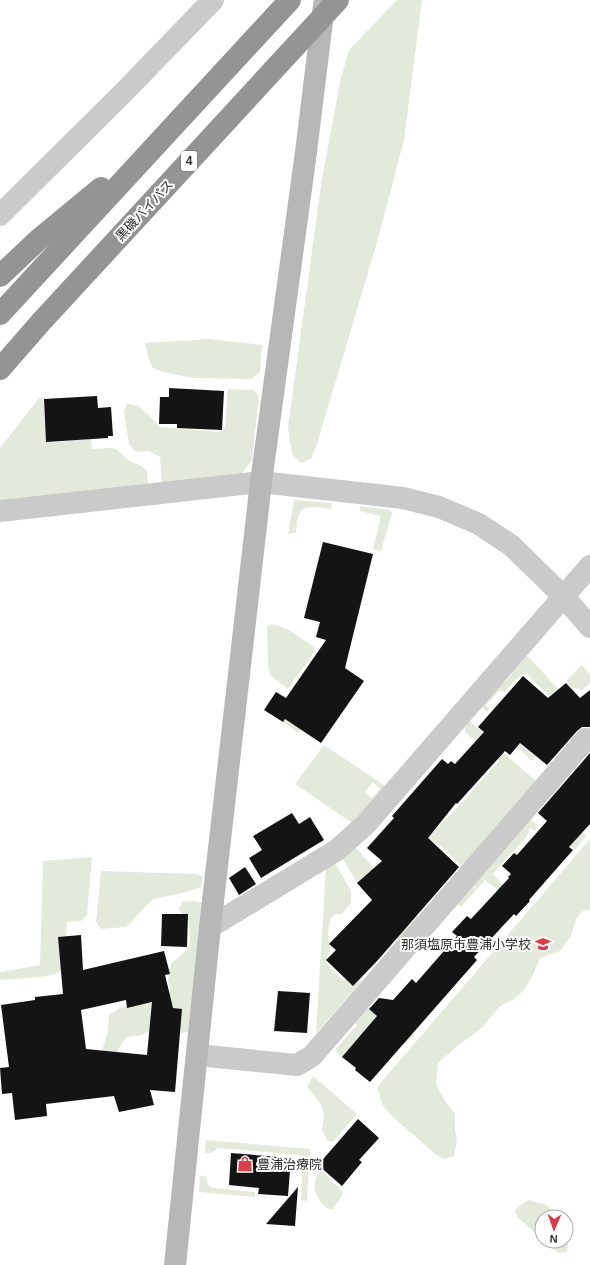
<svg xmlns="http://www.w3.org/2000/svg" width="590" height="1265" font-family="Arial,'Noto Sans JP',sans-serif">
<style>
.green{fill:#e3eadc;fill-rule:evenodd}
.building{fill:#141414;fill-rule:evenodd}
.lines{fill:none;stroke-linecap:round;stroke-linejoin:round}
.street{stroke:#cacaca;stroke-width:22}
.secondary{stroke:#b7b7b7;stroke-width:22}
.highway{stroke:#949494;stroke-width:22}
.labels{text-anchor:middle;stroke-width:4;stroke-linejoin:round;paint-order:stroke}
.shield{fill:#fff;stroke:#6c6c6c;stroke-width:1}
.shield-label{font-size:12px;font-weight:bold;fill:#2d2d2d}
.street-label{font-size:13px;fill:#2d2d2d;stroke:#fff}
.poi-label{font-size:13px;fill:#2d2d2d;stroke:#fff;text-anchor:end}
</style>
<rect width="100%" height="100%" fill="#fff"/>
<g class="green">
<polygon points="397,0 422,0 404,140 378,239 317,444 311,459 301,463 292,454 288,427 321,185 340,82 349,50"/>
<polygon points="209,339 262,345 260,372 251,379 193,378 163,372 153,368 149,360 145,343"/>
<polygon points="228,389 254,390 259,396 252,460 239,477 162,485 160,457 149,451 135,452 129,444 124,411 127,404 138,406 149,415 160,427 220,432 225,426"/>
<polygon points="40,397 43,399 46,436 54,442 91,439 92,449 109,448 116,449 128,460 143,467 147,471 148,486 0,500 0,448"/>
<path d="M294,500L332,503L331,509C322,508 304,503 299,514C296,519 297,528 296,533L288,534Z"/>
<polygon points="360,506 390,510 392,513 381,551 373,549 381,516 360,511"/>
<path d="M271,624C289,627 302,639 316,649L288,689L270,675L268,665L267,627Z"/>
<polygon points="525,653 584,717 521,740 521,745 535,758 532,761 511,742 549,695 534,682 527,674 521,675 505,691 499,691 486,705 489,709 486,712 480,704 501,679 505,682 512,674 510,669"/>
<polygon points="582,665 590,674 590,683 582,690 573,688 566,681"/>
<polygon points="297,701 309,718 299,733 283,722"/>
<polygon points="470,721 505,754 538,783 463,868 438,844 431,844 417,849 457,808 499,761 465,732 465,726"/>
<path d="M324,745L387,787L352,823L295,784ZM373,782L380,789L372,798L365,792Z"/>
<polygon points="564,816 586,836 575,850 553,830"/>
<polygon points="530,819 538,826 535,831 530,828 527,836 493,874 505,887 501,893 485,880 461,907 456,902"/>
<polygon points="590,839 590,910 583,911 577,917 571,936 560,951 540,958 533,975 524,990 514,999 500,1006 483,1027 460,1044 438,1063 436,1084 445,1101 455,1114 455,1130 457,1141 454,1156 444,1159 434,1153 393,1117 383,1106 377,1087"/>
<polygon points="355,847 418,918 399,940 397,937 388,890 357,883 342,857"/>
<polygon points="92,857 87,915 81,921 67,922 66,936 67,968 52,975 40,977 0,980 0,972 40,965 43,861"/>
<path d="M334,861L351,891V903L342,914L334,915L330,920L328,935L330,951C321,965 333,970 343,980H352L357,976L362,981L316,1033L326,867Z"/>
<polygon points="101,871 197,874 203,877 201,887 183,893 153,899 126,927 101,929 96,922"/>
<polygon points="195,901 202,903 188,1031 183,1033 153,1030 142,1035 126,1037 119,1048 115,1058 98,1064 108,1031 109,1015 120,1008 168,1000 170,987 168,980 171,964 187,950 190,942 189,922 179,910 182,902"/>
<polygon points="367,1007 382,1020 403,1024 414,1035 405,1045 389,1031 360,1036 342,1057 335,1050 357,1025 354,1022"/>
<polygon points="313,1076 357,1114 333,1142 327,1140 322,1129 324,1116 321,1104 307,1087"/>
<polygon points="206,1140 310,1149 307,1201 301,1200 303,1155 218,1148 211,1153 205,1153"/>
<path d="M322,1171L342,1191V1196L332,1210C317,1206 307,1180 322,1171Z"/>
<polygon points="200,1176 206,1176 208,1185 213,1188 255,1192 255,1197 199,1192"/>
<polygon points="528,1200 547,1205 556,1217 542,1217 542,1238 518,1218 515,1210"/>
<polygon points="566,1233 569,1239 567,1252 559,1253 545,1241 566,1241"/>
</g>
<g class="building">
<polygon points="169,388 224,391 222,430 177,428 177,424 159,424 160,397 169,397"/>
<polygon points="97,396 98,408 111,407 113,436 108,436 108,438 46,442 44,399"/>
<polygon points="323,542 373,554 345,668 364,681 321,743 285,719 283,722 264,710 276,692 286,698 326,640 316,637 320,622 304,618"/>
<polygon points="523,676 548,698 566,683 580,698 590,690 590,727 582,727 577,731 547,765 520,743 510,755 505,751 457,804 456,803 428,838 459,867 378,960 353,986 326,960 336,950 329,944 372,900 357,883 382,861 367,848 394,818 392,816 442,759 448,764 451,761 455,764 484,732 478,727"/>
<polygon points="590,753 590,824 569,847 573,850 529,900 530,901 516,916 514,914 474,957 477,960 370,1082 355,1070 356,1068 342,1057 377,1016 369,1009 379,998 393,1000 412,979 416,983 457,936 452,932 467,916 471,919 509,878 508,877 511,874 502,866 514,853 517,855 547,821 538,813"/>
<polygon points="292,813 299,824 310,817 324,840 261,878 249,858 262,850 253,836"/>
<polygon points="245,867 256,884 239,895 229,878"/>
<polygon points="162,914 188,914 187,947 161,946"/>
<path d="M81,935L83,970L164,951L170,974L165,975L173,1008L182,1009L175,1092L150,1090L154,1105L119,1112L114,1096L46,1104L47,1116L15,1120L12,1093L2,1094L0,1068L9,1067L1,1005L35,1000V997L63,994L58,937ZM126,1000L127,1008L152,1002L147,1055L86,1049L81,1010Z"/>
<polygon points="278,991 310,993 307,1033 274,1031"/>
<polygon points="358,1119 379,1138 359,1160 362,1162 342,1186 318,1165"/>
<polygon points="231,1153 291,1158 288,1196 258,1194 259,1188 229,1185"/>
<polygon points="298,1187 295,1226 266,1224"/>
</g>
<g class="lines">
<g class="street">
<polyline points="0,215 125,91 213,0"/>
<polyline points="0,511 261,482 403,498 439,507 479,524 512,546 564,597 590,627"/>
<polyline points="210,927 337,850 366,824 590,566"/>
<polyline points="197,1055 297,1065 312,1056 586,739"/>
</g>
<polyline class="secondary" points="175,1265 210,927 261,482 306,152 324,5"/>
<g class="highway">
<polyline points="0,276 38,240 101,188"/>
<polyline points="0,314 290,0"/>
<polyline points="0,369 41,322 338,0"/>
</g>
</g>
<defs>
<symbol id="school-bare" viewBox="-9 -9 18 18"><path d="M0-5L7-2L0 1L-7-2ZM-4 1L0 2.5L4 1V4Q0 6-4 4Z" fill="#d73d4a" stroke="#fff" stroke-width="2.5" paint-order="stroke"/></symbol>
<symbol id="shop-bare" viewBox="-9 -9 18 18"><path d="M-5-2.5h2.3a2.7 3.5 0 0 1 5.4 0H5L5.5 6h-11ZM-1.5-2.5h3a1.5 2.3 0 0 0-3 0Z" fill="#d73d4a" stroke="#fff" stroke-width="2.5" paint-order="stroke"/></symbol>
</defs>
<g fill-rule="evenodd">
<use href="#school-bare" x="532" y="933" width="22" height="22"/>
<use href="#shop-bare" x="234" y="1153" width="22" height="22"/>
</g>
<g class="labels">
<rect class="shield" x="181" y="151" width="16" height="20" rx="3"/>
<g class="shield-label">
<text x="189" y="165">4</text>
</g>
<g class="street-label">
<text transform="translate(144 210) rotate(-47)" y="5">黒磯バイパス</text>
</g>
<g class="poi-label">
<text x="531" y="949">那須塩原市豊浦小学校</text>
<text x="257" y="1169" text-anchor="start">豊浦治療院</text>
</g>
</g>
<g transform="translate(554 1229) rotate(182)"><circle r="19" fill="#ffffff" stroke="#ababab"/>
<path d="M0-3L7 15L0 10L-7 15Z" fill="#d73d4a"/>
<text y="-6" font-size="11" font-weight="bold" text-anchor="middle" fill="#2d2d2d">N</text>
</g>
</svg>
